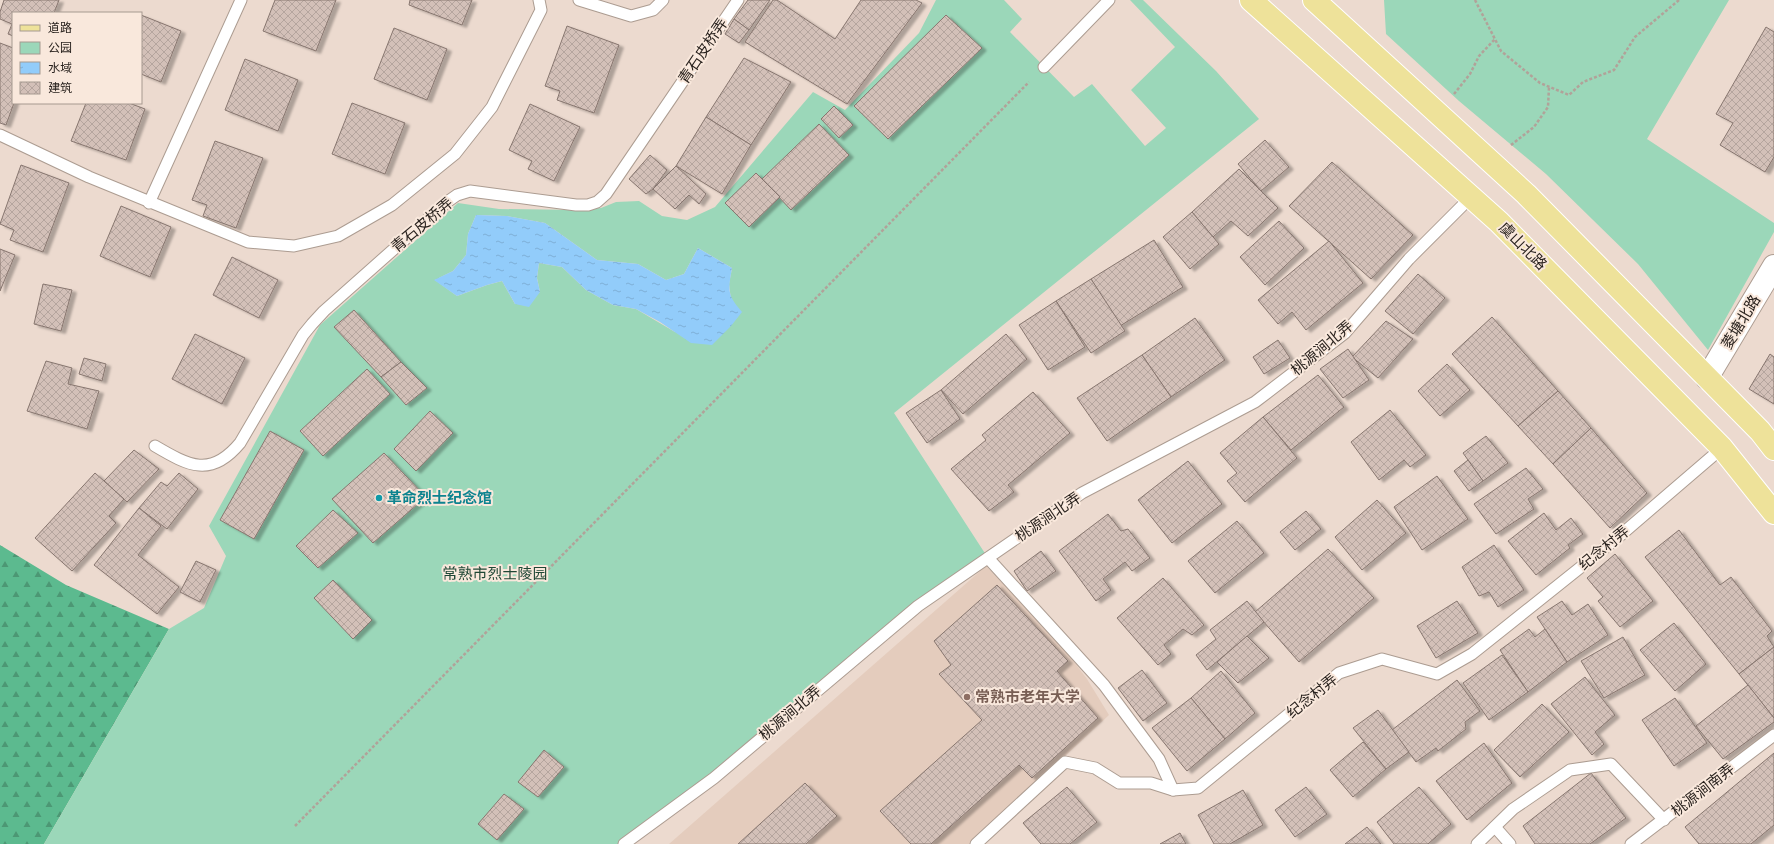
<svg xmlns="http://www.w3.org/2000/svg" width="1774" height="844" font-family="Commissioner,'Noto Sans SC',sans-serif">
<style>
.built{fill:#e4ccbd}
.forest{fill:url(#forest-firs)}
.green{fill:#9bd7b9;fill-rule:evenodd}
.water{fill:url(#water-ripples)}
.building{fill:url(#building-cross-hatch);stroke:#87766f;filter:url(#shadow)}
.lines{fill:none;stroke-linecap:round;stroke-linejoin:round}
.lane-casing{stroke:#ac9c91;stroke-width:13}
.street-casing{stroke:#ac9c91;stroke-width:24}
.primary-casing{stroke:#fff;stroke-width:24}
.path{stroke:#b1a299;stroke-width:2.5;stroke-dasharray:3 2;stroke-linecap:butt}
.lane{stroke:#fff;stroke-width:11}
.street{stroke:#fff;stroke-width:22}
.primary{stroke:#eee29a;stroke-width:22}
.culture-dot{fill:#0f9aa8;stroke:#f9e8dc;stroke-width:1.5}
.education-dot{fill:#8d6e63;stroke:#f9e8dc;stroke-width:1.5}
.labels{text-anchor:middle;stroke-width:4;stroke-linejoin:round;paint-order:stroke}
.street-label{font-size:15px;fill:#29221e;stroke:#f9e8dc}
.culture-label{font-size:15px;font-weight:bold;fill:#0d838f;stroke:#f9e8dc;text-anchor:start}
.park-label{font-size:15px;fill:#1f4735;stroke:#f9e8dc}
.education-label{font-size:15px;font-weight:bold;fill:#785e54;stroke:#f9e8dc;text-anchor:start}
</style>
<defs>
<pattern id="forest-firs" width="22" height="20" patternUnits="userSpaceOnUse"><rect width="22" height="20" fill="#5cba8f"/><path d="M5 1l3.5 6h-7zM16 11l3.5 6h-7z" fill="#4c9774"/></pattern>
<pattern id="water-ripples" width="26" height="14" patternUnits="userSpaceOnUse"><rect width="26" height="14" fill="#92ccfa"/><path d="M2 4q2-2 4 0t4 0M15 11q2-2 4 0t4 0" fill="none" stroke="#7eafd6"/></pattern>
<pattern id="building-cross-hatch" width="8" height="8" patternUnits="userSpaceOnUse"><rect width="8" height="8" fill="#d3c0b8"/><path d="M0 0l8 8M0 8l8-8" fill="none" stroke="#b5a59e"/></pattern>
<filter id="shadow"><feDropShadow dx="4.5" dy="2.5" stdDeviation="1" flood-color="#0004"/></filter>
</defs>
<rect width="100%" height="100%" fill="#ecdacf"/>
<polygon class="built" points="986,566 1061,645 1087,679 1109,715 971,844 669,844"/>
<polygon class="forest" points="0,545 66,585 169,629 44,844 0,844"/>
<g class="green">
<path d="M936,0H1004L1022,19L1010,32L1074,97L1092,84L1145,146L1166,128L1131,90L1175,47L1130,0H1143L1216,71L1259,119L894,413L988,558L621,844H44L169,629L204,608L226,556L209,526L320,325L458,203L499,209L579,210L601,208L616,202L639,201L662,216L687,220L715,207L813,92L845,110L919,33ZM476,215L507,216L545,223L597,260L638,264L666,280L684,274L698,248L732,268L729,284L731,300L675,332L636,309L613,305L586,290L562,267L539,263L537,278L540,292L515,304L502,281L487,285L457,296L435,280L453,271L466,255L468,234Z"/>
<polygon points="1384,0 1729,0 1647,139 1774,223 1774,232 1708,350 1638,264 1546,174 1459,101 1386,34"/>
</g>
<path class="water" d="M476,215L507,216L545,223L597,260L638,264L666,280L684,274L698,248L732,268C728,291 727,295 742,312L731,326L712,345L691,343L660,322L636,309L613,305L586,290L562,267L539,263L537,278L540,292L529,307L515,304L502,281L487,285L457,296L434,280L453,271L466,255L468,234Z"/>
<g class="building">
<polygon points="4,0 59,0 54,13 13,13 13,36 8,34 12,24 0,19 0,12"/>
<polygon points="275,0 336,0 316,51 263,31"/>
<polygon points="410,0 472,0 462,25 409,5"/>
<polygon points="748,0 770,0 749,30 734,19"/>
<polygon points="773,0 777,0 835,39 861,0 916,0 922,3 847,104 745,42"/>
<polygon points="141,15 181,31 161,82 141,74"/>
<polygon points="946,15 982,48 888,139 854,106"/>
<polygon points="734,19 749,30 739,43 725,34"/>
<polygon points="567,26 619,45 594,113 557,100 560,91 545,86"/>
<polygon points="1766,27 1774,32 1774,157 1765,172 1720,145 1733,123 1716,114"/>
<polygon points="394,28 447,49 427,100 374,79"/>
<polygon points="0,43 13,48 14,103 6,125 0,123"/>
<polygon points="744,58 791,82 751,145 706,117"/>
<polygon points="245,59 298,80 278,131 225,110"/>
<polygon points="86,103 129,103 145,109 126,160 71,141"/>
<polygon points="352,103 405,123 385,174 332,154"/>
<polygon points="530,104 580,127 554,181 528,169 532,161 509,150"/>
<polygon points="834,106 853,125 839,138 821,119"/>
<polygon points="706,117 751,145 722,194 676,166"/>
<polygon points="819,124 849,155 791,210 762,179"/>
<polygon points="1265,140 1289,167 1261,191 1238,164"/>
<polygon points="215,141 263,158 236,228 203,216 207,205 192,200"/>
<polygon points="650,155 667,170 653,189 646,194 629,179"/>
<polygon points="1332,162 1413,235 1371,279 1289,206"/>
<polygon points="21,165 69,183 43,252 10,240 14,230 0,224"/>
<polygon points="676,166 706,194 699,204 689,195 675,209 653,189"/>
<polygon points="1239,169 1278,208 1248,236 1231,221 1213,237 1192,212"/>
<polygon points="756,173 780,197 749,227 725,203"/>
<polygon points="121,206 171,227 150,277 100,256"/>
<polygon points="1192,212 1219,244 1190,269 1163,237"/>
<polygon points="1279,221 1304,248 1265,285 1240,257"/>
<polygon points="1154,240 1183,287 1120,326 1091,279"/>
<polygon points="1329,241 1363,283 1306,330 1292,312 1278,324 1258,300"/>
<polygon points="0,249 15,255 0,291"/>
<polygon points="232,257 278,280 259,318 213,295"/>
<polygon points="1418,274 1445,298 1413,334 1385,311"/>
<polygon points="1091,279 1125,331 1091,353 1056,301"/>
<polygon points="43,284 72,290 61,331 34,324"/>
<polygon points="1056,301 1085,347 1048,370 1019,325"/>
<polygon points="354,310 401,362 381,377 334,327"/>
<polygon points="1492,317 1558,391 1518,426 1452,354"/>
<polygon points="1195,318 1225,360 1171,397 1142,355"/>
<polygon points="1386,321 1413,339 1378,378 1352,357"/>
<polygon points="195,334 245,358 222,404 172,379"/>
<polygon points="1006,334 1027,359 963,414 941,390"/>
<polygon points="1278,340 1290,358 1264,374 1253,357"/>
<polygon points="1348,349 1369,380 1343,398 1320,369"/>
<polygon points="1770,354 1774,357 1774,404 1749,389"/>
<polygon points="1142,355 1171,397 1107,441 1077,398"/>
<polygon points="84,358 106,364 102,381 79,374"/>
<polygon points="46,361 72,368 68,384 99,391 87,429 27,411"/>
<polygon points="401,362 427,388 406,405 381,377"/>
<polygon points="1447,364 1470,390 1440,416 1418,391"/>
<polygon points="367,369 390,394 323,456 300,431"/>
<polygon points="1318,375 1344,407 1291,450 1263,417"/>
<polygon points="941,390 960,419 927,443 906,413"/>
<polygon points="1558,391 1591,428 1553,464 1518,426"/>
<polygon points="1033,392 1070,433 1008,485 1014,492 989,511 951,469 986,440 982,435"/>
<polygon points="1390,410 1426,455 1410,467 1404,460 1379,480 1351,442"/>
<polygon points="430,411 453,433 416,471 394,449"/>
<polygon points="1263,417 1297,458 1245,502 1227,481 1237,473 1220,453"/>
<polygon points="1591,428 1647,493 1610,528 1553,464"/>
<polygon points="270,431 304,450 254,539 220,520"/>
<polygon points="1486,436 1508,463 1483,481 1463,453"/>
<polygon points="134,450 159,469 127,502 104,481"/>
<polygon points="384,453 426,497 373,543 332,499"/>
<polygon points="1468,460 1483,481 1469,491 1454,471"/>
<polygon points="1188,461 1222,504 1172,543 1138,500"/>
<polygon points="1526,468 1543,489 1528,499 1534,509 1496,534 1474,504"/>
<polygon points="95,473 124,499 109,516 116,523 72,571 35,538"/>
<polygon points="179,473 198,489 167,529 139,508 161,482 167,486"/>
<polygon points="1437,476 1468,519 1422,550 1394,507"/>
<polygon points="1377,500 1406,533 1362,570 1335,537"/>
<polygon points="139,508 161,526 138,555 179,587 157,614 94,565"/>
<polygon points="333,510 358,533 318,568 296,546"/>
<polygon points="1306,511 1321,529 1295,550 1280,532"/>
<polygon points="1544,513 1556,530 1571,518 1583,534 1568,545 1570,548 1536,575 1508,541"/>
<polygon points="1108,514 1121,531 1128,529 1150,558 1132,571 1125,562 1103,579 1111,590 1096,601 1059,551"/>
<polygon points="1237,521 1264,553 1215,593 1188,561"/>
<polygon points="1679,530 1720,585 1731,577 1772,631 1767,636 1774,647 1739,674 1645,557"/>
<polygon points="1494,545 1524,590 1498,607 1489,592 1479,596 1462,567"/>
<polygon points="1328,549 1374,598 1299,662 1255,612"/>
<polygon points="1041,551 1056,571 1027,591 1014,571"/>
<polygon points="1615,554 1653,601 1620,627 1598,601 1603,597 1587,578"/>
<polygon points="196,561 216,570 200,602 180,592"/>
<polygon points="1163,578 1204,625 1192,635 1183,629 1164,645 1171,654 1158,665 1117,618"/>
<polygon points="333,580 372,620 353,639 314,598"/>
<polygon points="997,585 1068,661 1057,671 1098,718 1032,778 1019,765 931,844 911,844 880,811 982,720 939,674 951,665 934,641"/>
<polygon points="1247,601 1264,622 1207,670 1196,655 1216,639 1210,630"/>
<polygon points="1457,601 1478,633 1436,658 1417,626"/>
<polygon points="1562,601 1572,615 1588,604 1608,635 1567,662 1537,617"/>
<polygon points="1674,623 1706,664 1675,691 1640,650"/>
<polygon points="1529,629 1535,637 1545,629 1567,662 1528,692 1500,650"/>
<polygon points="1247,636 1269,658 1238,683 1217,662"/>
<polygon points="1623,637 1645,675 1604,698 1581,661"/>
<polygon points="1774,647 1774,718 1739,674"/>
<polygon points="1502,655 1528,692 1489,720 1463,683"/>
<polygon points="1142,670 1167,703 1143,721 1118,688"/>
<polygon points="1221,671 1255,713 1225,739 1191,698"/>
<polygon points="1585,677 1615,715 1595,732 1604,744 1592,755 1551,704"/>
<polygon points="1457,680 1480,711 1465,722 1466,729 1438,751 1436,748 1416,762 1392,730"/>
<polygon points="1748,685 1774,718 1774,722 1723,759 1696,726"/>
<polygon points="1191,698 1225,739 1187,771 1152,728"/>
<polygon points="1675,698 1707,743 1674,766 1642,720"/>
<polygon points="1542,704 1569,732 1520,777 1494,750"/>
<polygon points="1378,710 1409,752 1386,769 1353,728"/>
<polygon points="1363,742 1386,769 1353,797 1330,770"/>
<polygon points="1484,743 1512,783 1467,820 1436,781"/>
<polygon points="544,750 564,767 538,797 518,782"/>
<polygon points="1774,753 1774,825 1751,844 1699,844 1685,827"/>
<polygon points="1591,773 1626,818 1590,844 1535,844 1523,826"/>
<polygon points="805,783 837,816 806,844 738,844"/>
<polygon points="1067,787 1097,822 1070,844 1041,844 1023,823"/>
<polygon points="1306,787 1327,814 1295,837 1275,810"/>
<polygon points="1419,787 1451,824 1428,844 1394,844 1377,822"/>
<polygon points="1243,790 1263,825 1230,844 1214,844 1198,815"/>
<polygon points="504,794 524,809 497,840 478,824"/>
<polygon points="1367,827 1381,844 1345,844"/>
<polygon points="1180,833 1186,844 1160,844"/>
</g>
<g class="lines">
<defs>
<g id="lane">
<polyline points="579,0 631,16 653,10 663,0"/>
<polyline points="1044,67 1109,0"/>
<polyline points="0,135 89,177 248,242 294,246 338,236 392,205 455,154 492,107 541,10 539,0"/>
<polyline points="149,203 241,0"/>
<path d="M155,446C189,466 211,478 240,443L303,335L312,324L324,311L447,202L457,195L470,191L576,205H588L597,202L606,194L738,0"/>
<polyline points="988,558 1104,685 1159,759 1173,790"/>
<polyline points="1495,827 1510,844"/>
<polyline points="624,844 714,778 918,606 1082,493 1255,402 1345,333 1409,259 1471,197"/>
<polyline points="976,844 1065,762 1095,768 1119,783 1151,783 1173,790 1198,788 1339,673 1382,659 1437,674 1472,654 1616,539 1722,448"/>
<polyline points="1477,844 1513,809 1570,770 1611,764 1664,820"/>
<polyline points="1631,844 1774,735"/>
</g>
<polyline id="street" points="1707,378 1774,266"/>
<g id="primary">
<polyline points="1251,0 1499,222 1722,448 1774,513"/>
<polyline points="1314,0 1526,194 1760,431 1774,449"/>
</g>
</defs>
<use href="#lane" class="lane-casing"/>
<use href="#street" class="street-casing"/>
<use href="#primary" class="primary-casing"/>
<g class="path">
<polyline points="1475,0 1501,51 1540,83 1569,95 1583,82 1614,70 1635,37 1679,0"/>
<polyline points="1454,94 1470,74 1479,56 1495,39"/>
<polyline points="1511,145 1534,127 1548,107 1549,87"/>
<polyline points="295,826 1029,82"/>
</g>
<use href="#lane" class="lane"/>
<use href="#street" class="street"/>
<use href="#primary" class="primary"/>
</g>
<circle class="culture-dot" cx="379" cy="498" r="4"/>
<circle class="education-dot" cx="967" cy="697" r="4"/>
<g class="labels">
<g class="street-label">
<text transform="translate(703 51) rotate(-56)" y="5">青石皮桥弄</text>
<text transform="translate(422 225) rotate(-40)" y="5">青石皮桥弄</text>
<text transform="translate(1523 246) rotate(45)" y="5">虞山北路</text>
<text transform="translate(1741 322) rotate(-59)" y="5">菱塘北路</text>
<text transform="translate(1322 348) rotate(-40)" y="5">桃源涧北弄</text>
<text transform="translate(1048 517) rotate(-34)" y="5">桃源涧北弄</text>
<text transform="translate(1604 548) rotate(-39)" y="5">纪念村弄</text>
<text transform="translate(1312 696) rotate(-39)" y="5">纪念村弄</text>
<text transform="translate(790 713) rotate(-40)" y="5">桃源涧北弄</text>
<text transform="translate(1703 790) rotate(-38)" y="5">桃源涧南弄</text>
</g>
<g class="culture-label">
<text x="387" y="503">革命烈士纪念馆</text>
</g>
<g class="park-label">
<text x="495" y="579">常熟市烈士陵园</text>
</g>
<g class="education-label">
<text x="975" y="702">常熟市老年大学</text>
</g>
</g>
<rect x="12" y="12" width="130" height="92" fill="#f9e8dc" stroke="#a69990"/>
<rect x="20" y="25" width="20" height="6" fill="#eee29a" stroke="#a69990"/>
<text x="48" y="32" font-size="12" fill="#29221e">道路</text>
<rect x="20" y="42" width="20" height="12" fill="#9bd7b9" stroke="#a69990"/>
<text x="48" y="52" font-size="12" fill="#29221e">公园</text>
<rect x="20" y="62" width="20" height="12" fill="url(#water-ripples)" stroke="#a69990"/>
<text x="48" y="72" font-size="12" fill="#29221e">水域</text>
<rect x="20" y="82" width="20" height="12" fill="url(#building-cross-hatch)" stroke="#a69990"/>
<text x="48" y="92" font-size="12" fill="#29221e">建筑</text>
</svg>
